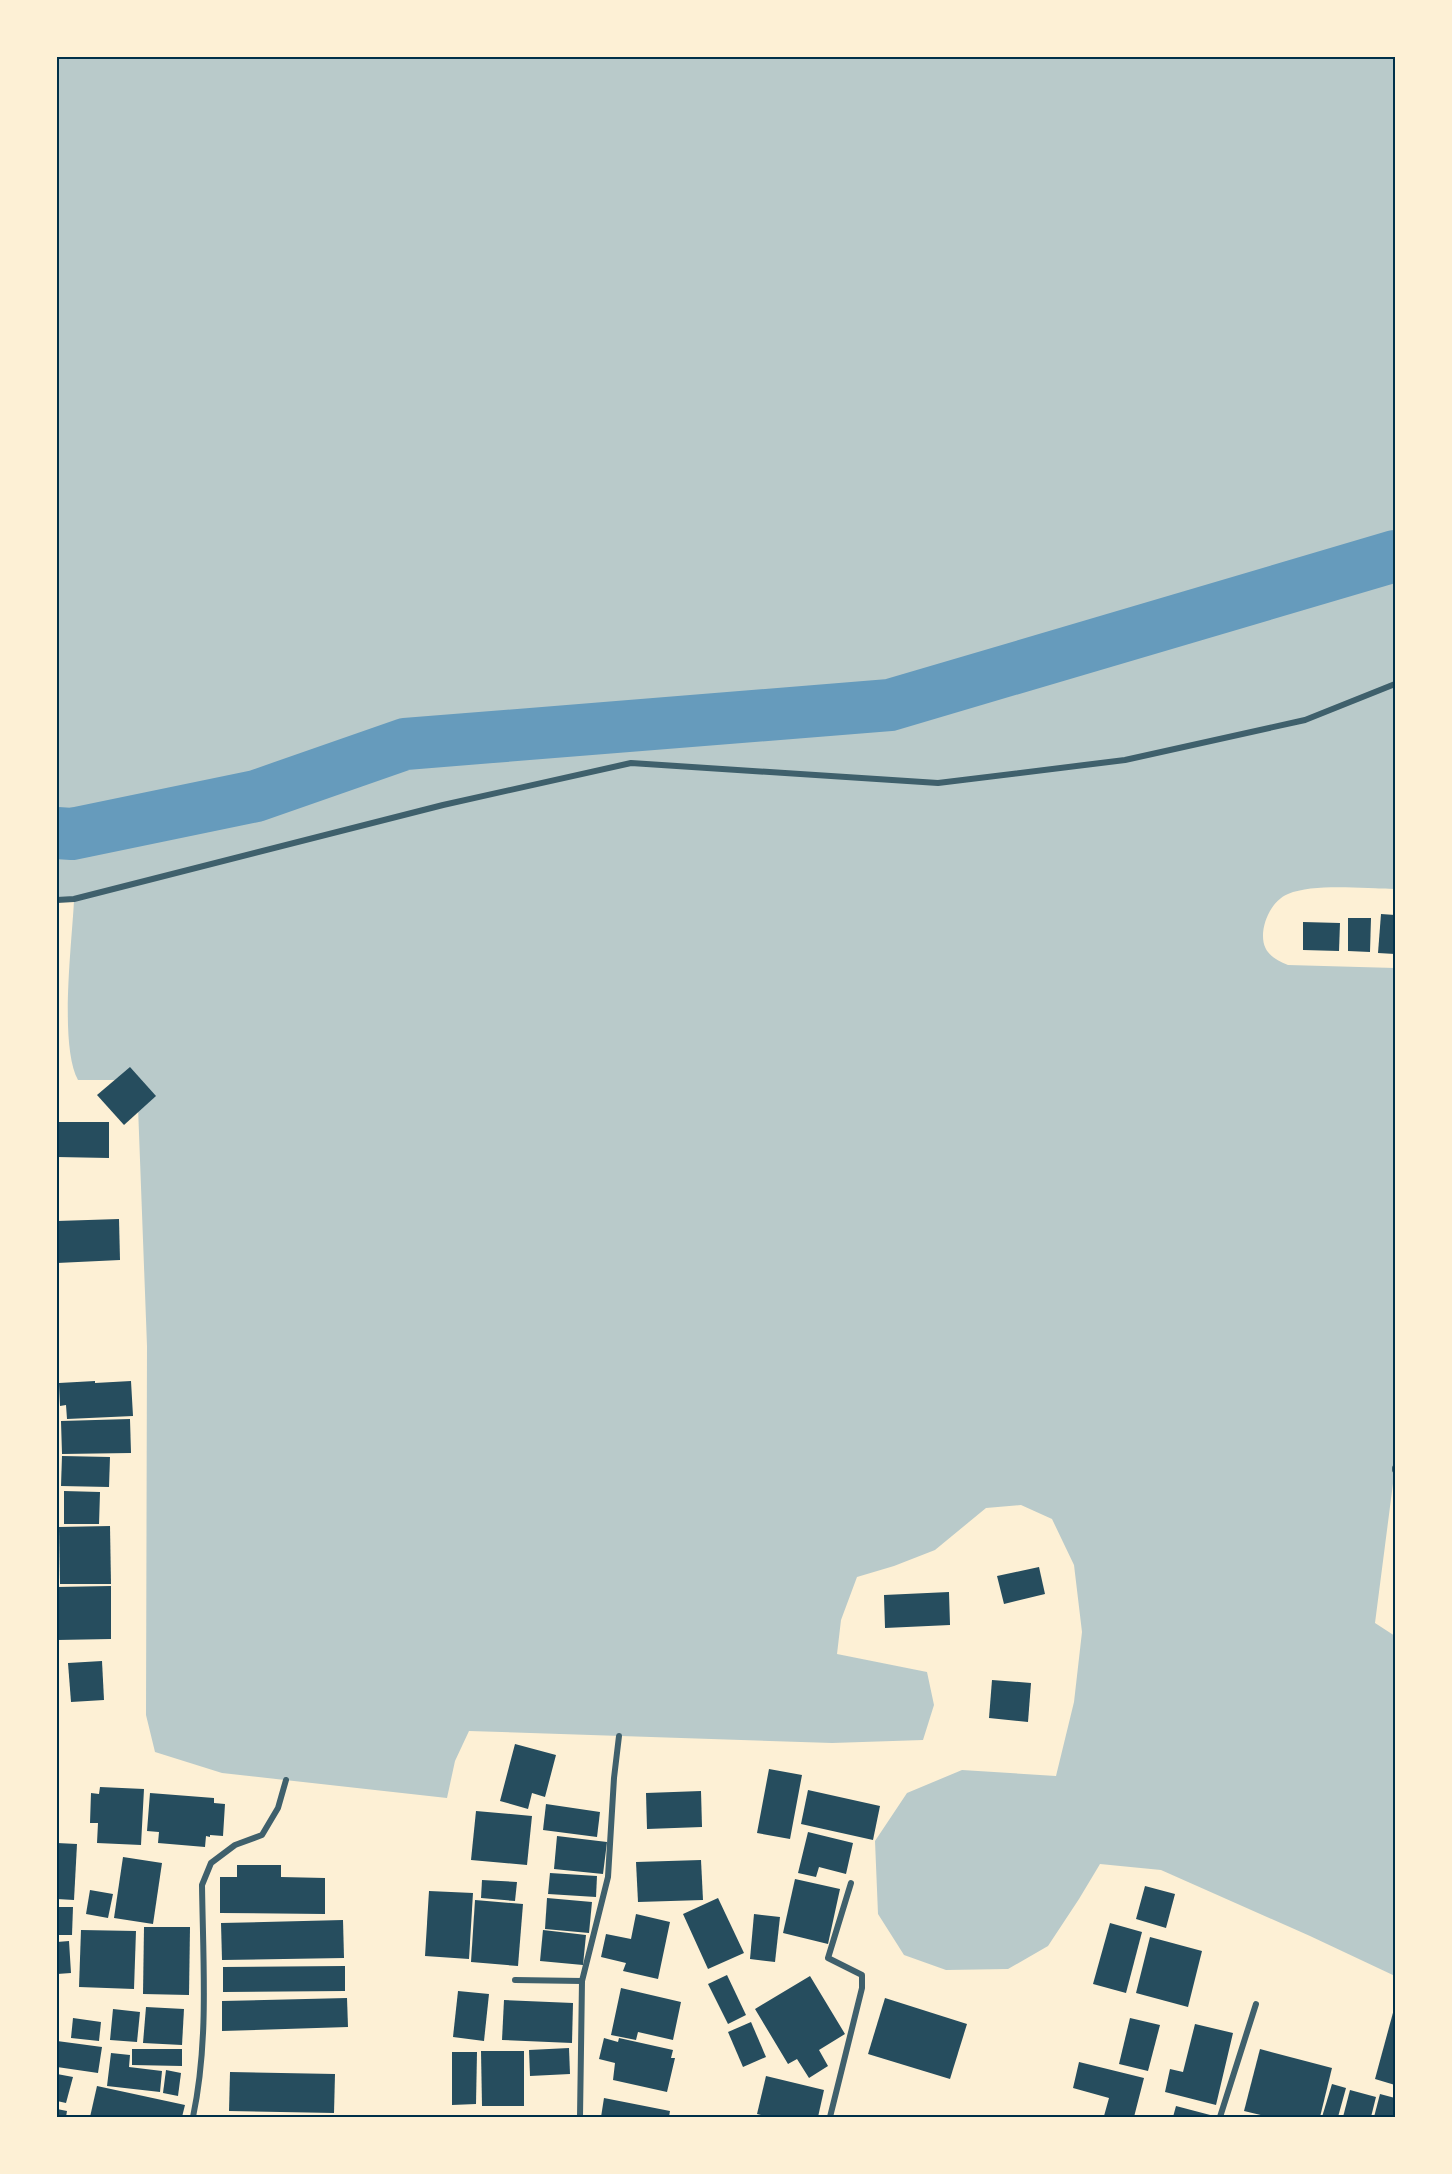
<svg xmlns="http://www.w3.org/2000/svg" width="1452" height="2174" font-family="Jost,sans-serif">
<style>
.green{fill:#b9caca}
.lines{fill:none;stroke-linecap:round;stroke-linejoin:round}
.river{stroke:#669bbc;stroke-width:52}
.building{fill:#264d5e}
.minor{stroke:#3f606c;stroke-width:6}
.neatline{fill:none;stroke:#003049;stroke-width:2}
</style>
<rect width="100%" height="100%" fill="#fdf0d5"/>
<path class="green" d="M57,57H1395V889C1365,889 1315,883 1288,894C1273,900 1263,920 1263,936C1263,952 1273,959 1288,965L1395,968V1468L1375,1623L1395,1636V1976L1310,1936L1161,1870L1100,1864L1079,1899L1048,1946L1008,1969L946,1970L904,1955L878,1914L875,1841L907,1793L962,1770L1056,1776L1074,1702L1082,1632L1074,1565L1052,1519L1021,1505L986,1508L935,1550L894,1566L857,1577L841,1620L837,1654L927,1672L934,1705L923,1740L832,1743L469,1731L455,1761L447,1798L222,1773L155,1752L146,1715L147,1346L137,1080H78C59,1045 72,943 74,900H57Z"/>
<g class="lines">
<polyline class="river" points="57,833 72,834 256,796 405,744 890,705 1395,556"/>
</g>
<g class="building">
<polygon points="1381,914 1395,915 1395,954 1378,953"/>
<polygon points="1348,918 1371,918 1370,952 1348,951"/>
<polygon points="1303,922 1340,923 1339,951 1303,950"/>
<polygon points="130,1067 156,1096 124,1125 97,1095"/>
<polygon points="57,1122 109,1122 109,1158 57,1157"/>
<polygon points="119,1219 120,1260 57,1263 57,1221"/>
<polygon points="95,1381 95,1383 131,1381 133,1416 67,1419 66,1405 60,1406 59,1383"/>
<polygon points="130,1419 131,1453 62,1454 61,1421"/>
<polygon points="62,1456 110,1457 109,1487 61,1486"/>
<polygon points="64,1491 100,1492 99,1524 64,1524"/>
<polygon points="110,1526 111,1584 60,1584 59,1527"/>
<polygon points="1039,1567 1045,1594 1004,1604 997,1576"/>
<polygon points="111,1586 111,1639 57,1640 57,1587"/>
<polygon points="949,1592 950,1625 885,1628 884,1595"/>
<polygon points="102,1661 104,1700 71,1702 68,1663"/>
<polygon points="992,1680 1031,1683 1028,1722 989,1718"/>
<polygon points="515,1744 556,1755 545,1797 532,1793 528,1809 500,1801"/>
<polygon points="769,1769 802,1775 790,1839 757,1833"/>
<polygon points="100,1787 144,1789 141,1845 97,1843 98,1823 90,1823 91,1793 99,1794"/>
<polygon points="808,1790 880,1806 873,1840 801,1824"/>
<polygon points="701,1791 702,1827 647,1829 646,1793"/>
<polygon points="150,1793 214,1798 214,1803 225,1804 223,1836 210,1835 210,1837 206,1836 205,1847 158,1843 159,1832 147,1831"/>
<polygon points="546,1804 600,1812 597,1837 543,1830"/>
<polygon points="476,1811 532,1816 527,1865 471,1860"/>
<polygon points="808,1832 853,1843 846,1874 819,1867 816,1877 798,1873"/>
<polygon points="557,1836 607,1842 603,1874 554,1869"/>
<polygon points="57,1843 77,1844 74,1900 57,1899"/>
<polygon points="123,1857 162,1863 153,1924 114,1918"/>
<polygon points="701,1860 703,1900 638,1902 636,1862"/>
<polygon points="237,1865 281,1865 281,1877 325,1878 325,1914 220,1913 220,1877 237,1877"/>
<polygon points="550,1873 597,1876 596,1897 548,1894"/>
<polygon points="795,1879 840,1889 828,1944 783,1933"/>
<polygon points="482,1880 517,1882 515,1901 481,1898"/>
<polygon points="1145,1886 1175,1894 1166,1928 1136,1919"/>
<polygon points="90,1890 113,1894 108,1918 86,1914"/>
<polygon points="429,1891 473,1893 469,1959 425,1956"/>
<polygon points="547,1898 592,1902 589,1933 545,1929"/>
<polygon points="718,1898 744,1953 708,1969 683,1914"/>
<polygon points="475,1900 523,1904 518,1966 471,1962"/>
<polygon points="57,1907 73,1907 72,1935 57,1935"/>
<polygon points="636,1914 670,1922 658,1979 623,1971 626,1963 601,1957 606,1934 631,1939"/>
<polygon points="754,1914 780,1917 775,1962 750,1959"/>
<polygon points="343,1920 344,1958 222,1960 221,1923"/>
<polygon points="1110,1923 1142,1932 1126,1993 1093,1984"/>
<polygon points="144,1927 190,1927 189,1995 143,1994"/>
<polygon points="81,1930 136,1931 134,1989 79,1987"/>
<polygon points="543,1930 586,1935 583,1965 540,1961"/>
<polygon points="1150,1937 1202,1951 1188,2007 1136,1993"/>
<polygon points="69,1941 71,1973 57,1974 57,1942"/>
<polygon points="345,1966 345,1991 223,1992 223,1967"/>
<polygon points="727,1975 746,2015 728,2024 708,1984"/>
<polygon points="810,1976 845,2034 819,2050 828,2066 809,2078 797,2059 788,2064 755,2009"/>
<polygon points="621,1988 681,2002 673,2040 638,2032 636,2040 611,2035"/>
<polygon points="458,1991 489,1994 484,2041 453,2037"/>
<polygon points="347,1998 348,2027 222,2031 222,2001"/>
<polygon points="885,1998 967,2024 950,2079 868,2054"/>
<polygon points="504,2000 573,2003 572,2043 502,2040"/>
<polygon points="146,2007 184,2009 182,2045 143,2043"/>
<polygon points="113,2009 140,2012 137,2042 110,2040"/>
<polygon points="1394,2009 1395,2009 1395,2085 1375,2079"/>
<polygon points="73,2018 101,2022 99,2041 71,2038"/>
<polygon points="1130,2018 1160,2025 1148,2071 1119,2064"/>
<polygon points="751,2022 766,2057 743,2067 728,2032"/>
<polygon points="1195,2024 1233,2033 1216,2105 1165,2092 1170,2069 1183,2072"/>
<polygon points="604,2038 618,2042 619,2038 673,2050 671,2058 675,2058 667,2092 613,2080 615,2063 599,2059"/>
<polygon points="57,2041 102,2047 98,2073 57,2067"/>
<polygon points="569,2048 570,2074 530,2076 529,2050"/>
<polygon points="132,2049 182,2049 182,2066 132,2065"/>
<polygon points="1260,2049 1332,2068 1320,2117 1269,2117 1244,2111"/>
<polygon points="481,2051 524,2051 524,2106 482,2106"/>
<polygon points="452,2052 477,2052 476,2104 452,2105"/>
<polygon points="111,2053 130,2055 129,2067 162,2071 160,2092 107,2086"/>
<polygon points="1079,2062 1144,2078 1134,2117 1104,2116 1109,2098 1073,2088"/>
<polygon points="166,2070 181,2073 178,2096 163,2093"/>
<polygon points="230,2072 335,2074 334,2113 229,2111"/>
<polygon points="57,2074 73,2077 66,2103 57,2101"/>
<polygon points="766,2076 824,2090 818,2117 769,2117 757,2114"/>
<polygon points="1332,2084 1346,2088 1338,2117 1322,2117"/>
<polygon points="97,2086 185,2105 182,2117 90,2117"/>
<polygon points="1350,2090 1376,2097 1371,2117 1343,2117"/>
<polygon points="1380,2094 1395,2098 1394,2117 1374,2117"/>
<polygon points="604,2098 670,2111 669,2117 601,2117"/>
<polygon points="1176,2106 1214,2116 1214,2117 1173,2117"/>
<polygon points="57,2109 67,2111 66,2117 57,2117"/>
</g>
<g class="lines">
<g class="minor">
<polyline points="57,900 74,899 443,805 631,763 938,783 1125,760 1305,720 1395,684"/>
<polyline points="1395,1470 1395,1468"/>
<polyline points="515,1980 582,1981"/>
<path d="M193,2117C209,2041 203,1962 202,1885L211,1863L235,1845L262,1835L278,1808L286,1780"/>
<polyline points="580,2117 582,1981 608,1877 614,1778 619,1736"/>
<polyline points="830,2117 862,1988 862,1975 828,1958 851,1883"/>
<polyline points="1220,2117 1256,2004"/>
</g>
</g>
<rect width="1452" height="2174" fill="none" stroke="#fdf0d5" stroke-width="117"/>
<rect x="58" y="58" width="1336" height="2058" class="neatline"/>
</svg>
